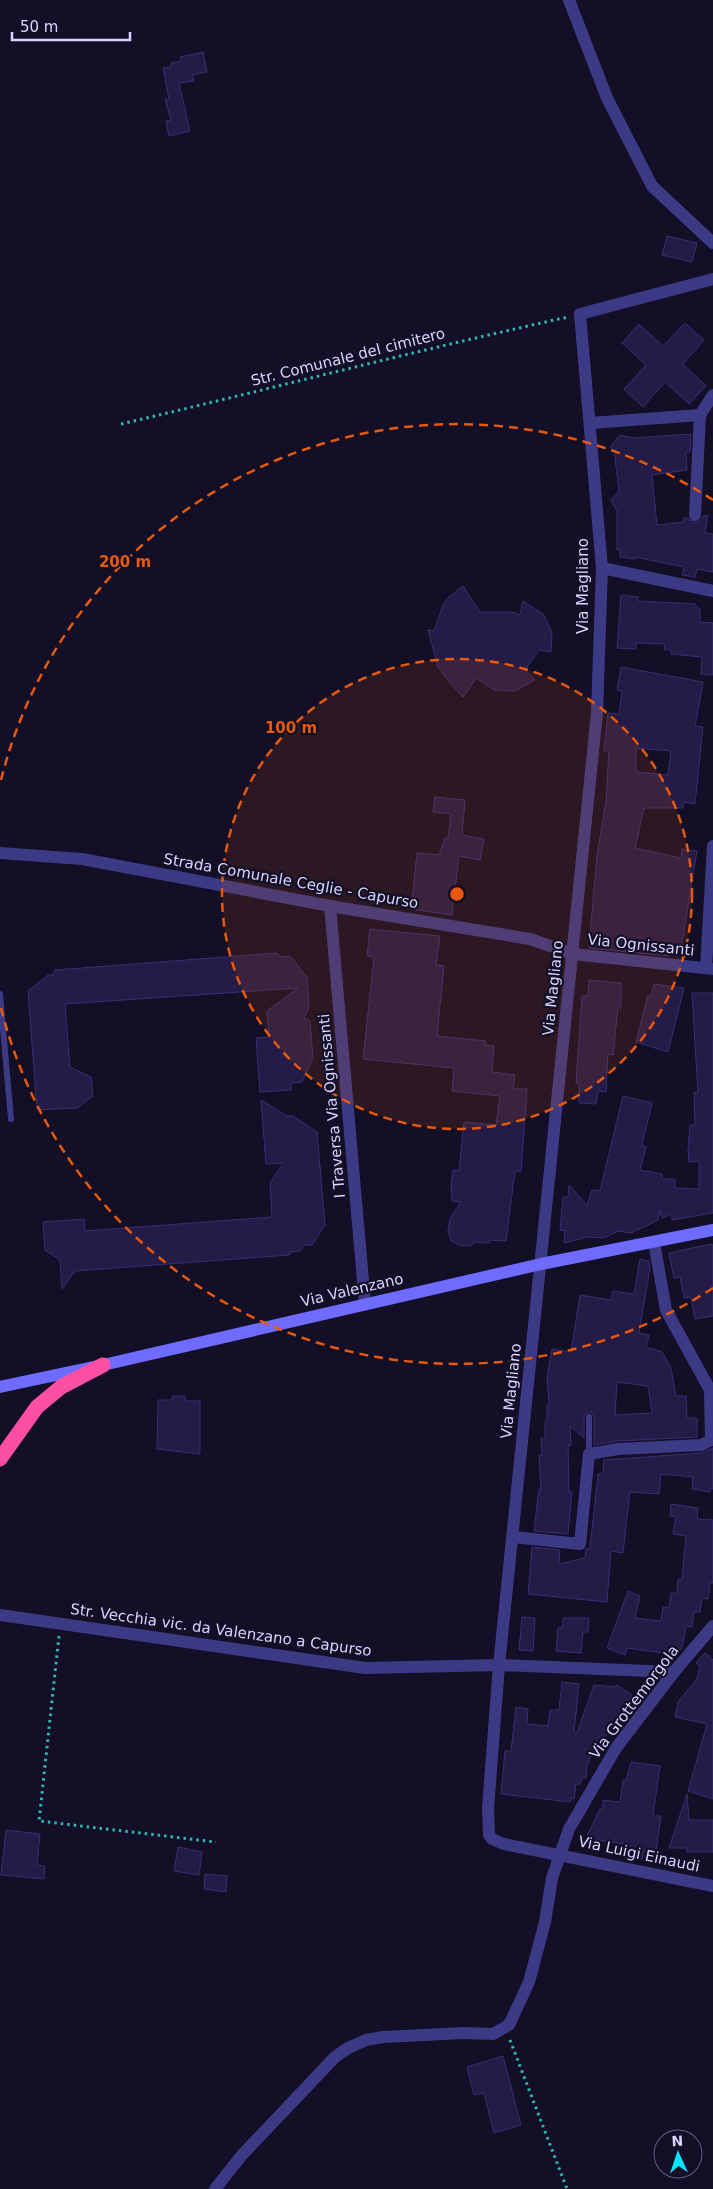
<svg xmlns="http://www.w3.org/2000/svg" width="713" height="2189" font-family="'DejaVu Sans',sans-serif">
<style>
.building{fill:#241b47;stroke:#3b2d73;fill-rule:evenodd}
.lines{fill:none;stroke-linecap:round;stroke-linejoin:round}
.path{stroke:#2fb8b0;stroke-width:3;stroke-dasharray:2.5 4;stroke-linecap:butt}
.lane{stroke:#3d3a85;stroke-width:6}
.street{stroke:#3d3a85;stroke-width:12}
.secondary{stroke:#6f6bff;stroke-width:12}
.highway{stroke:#ff4fa3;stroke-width:15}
.ring{fill:none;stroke:#e8590c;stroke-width:2.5;stroke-dasharray:9 6}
.labels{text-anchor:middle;stroke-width:4.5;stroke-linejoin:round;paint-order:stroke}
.street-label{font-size:15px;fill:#d9d4ff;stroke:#130f26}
.centre{fill:#e8590c;stroke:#130f26;stroke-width:2.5}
.ring-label{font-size:15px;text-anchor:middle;font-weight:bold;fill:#e8590c;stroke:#130f26;stroke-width:4.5;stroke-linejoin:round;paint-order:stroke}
</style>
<rect width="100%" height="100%" fill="#130f26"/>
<g class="building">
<polygon points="203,52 207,72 192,75 194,81 179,83 190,131 169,136 166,121 171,120 165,99 169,99 163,68 171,67 171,63 181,61 180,57"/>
<polygon points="667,236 697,243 692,262 662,255"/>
<polygon points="685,323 704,340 683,364 706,386 689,404 665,382 643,407 624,389 646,365 622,343 639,324 663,346"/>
<polygon points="691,434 690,452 686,452 687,470 652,475 657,525 683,522 684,518 687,518 695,523 702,520 703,516 708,515 705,533 713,534 713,572 697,569 695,577 682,575 684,567 635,557 635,559 620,557 620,550 617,550 617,511 611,500 619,491 614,450 610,447 620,435 633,438"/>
<polygon points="463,586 480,612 512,612 520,615 523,601 543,614 552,632 551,652 539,650 525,670 535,680 515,691 494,690 476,678 463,697 449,682 438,667 428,630 434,631 443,605 449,597"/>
<polygon points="621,595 638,597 638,601 696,604 696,608 700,608 700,622 713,623 713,675 701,674 702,657 671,654 671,650 664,650 665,644 636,643 636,649 617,648"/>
<path d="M621,667L703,682L695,726L703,727L695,804L684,802L683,808H644L635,848L681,858L682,849L697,851L681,949H678V954L670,953L669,956L589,948L597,855L606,801L609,751H604L608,713L619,714L622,691L617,690ZM636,748L671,751L668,775L636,772Z"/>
<polygon points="435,797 465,800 462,835 484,839 480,860 459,856 452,915 411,909 417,853 439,855 445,838 448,838 451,814 433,812"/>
<polygon points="370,929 440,936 436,965 444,966 437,1036 486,1041 485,1045 494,1046 492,1072 515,1075 513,1089 527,1089 521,1171 515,1171 506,1241 490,1240 489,1243 476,1242 470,1246 462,1246 451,1241 448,1231 450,1219 461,1202 452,1201 451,1185 453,1170 459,1170 464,1122 496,1125 500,1096 452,1091 454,1068 363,1059 374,957 367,956"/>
<polygon points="277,953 280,957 290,956 307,977 309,1007 304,1018 310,1021 313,1058 302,1082 291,1083 291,1090 260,1092 256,1038 269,1037 267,1011 298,988 65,1004 70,1067 91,1077 93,1096 77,1108 37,1110 28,991 48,975 53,975 55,970"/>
<polygon points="589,980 621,983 621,1008 618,1008 613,1055 608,1054 606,1092 598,1091 596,1104 579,1103 579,1084 576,1083 582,996 588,996"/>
<polygon points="654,984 684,988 668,1052 636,1042 648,995 651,997"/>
<polygon points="692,993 713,993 713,1213 672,1220 672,1214 662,1218 660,1210 658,1220 631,1233 618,1231 604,1238 588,1237 564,1243 565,1231 560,1230 563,1197 568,1197 569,1185 587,1205 592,1190 600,1191 623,1096 652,1103 642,1145 646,1147 640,1170 662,1174 662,1179 675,1179 675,1188 699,1189 699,1161 689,1162 688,1150 690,1125 695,1125 694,1092 698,1093"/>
<polygon points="261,1100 287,1116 293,1116 317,1132 325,1225 312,1245 304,1245 300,1251 291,1252 289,1255 75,1271 62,1289 60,1260 45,1250 43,1222 84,1219 85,1231 272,1217 270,1183 283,1163 266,1164"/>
<polygon points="711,1244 713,1245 713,1316 695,1319 691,1297 684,1298 680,1277 674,1278 669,1253"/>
<path d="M640,1259L649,1261L650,1268L639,1333L649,1335L646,1347L662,1352L671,1368L676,1396H686L687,1418H697V1437L618,1441L594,1445V1417L591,1412L586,1413L584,1417V1438L570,1426L571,1446H568L569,1492H572L568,1534L534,1531L539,1489H541L539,1455H542L541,1438L545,1439V1423L547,1419V1406L549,1404L547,1377L552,1349L571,1352L580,1295L611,1300L613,1291L634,1294ZM617,1382L648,1386L652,1413L615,1415Z"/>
<polygon points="173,1396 185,1396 185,1401 200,1401 200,1454 157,1449 158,1400 172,1400"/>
<polygon points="713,1448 713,1489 711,1488 710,1492 692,1489 693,1477 661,1474 659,1494 630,1492 623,1553 611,1551 607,1602 528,1594 532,1547 560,1550 559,1564 585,1558 586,1549 590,1548 598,1474 603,1473 604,1460 701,1453"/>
<polygon points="671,1504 698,1508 697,1519 713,1520 713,1583 710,1583 708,1599 702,1598 700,1612 694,1612 692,1627 686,1626 682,1648 677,1655 627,1648 625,1655 607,1648 628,1591 640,1596 635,1618 661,1621 663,1607 669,1608 671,1593 677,1593 678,1579 682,1579 686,1536 673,1534 676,1517 670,1516"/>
<polygon points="522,1617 535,1618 533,1651 519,1650"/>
<polygon points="563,1618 589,1618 588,1632 583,1632 581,1653 556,1651 558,1628 562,1628"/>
<polygon points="705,1653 713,1660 713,1799 688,1791 707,1724 675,1717 678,1702 697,1679 700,1666 696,1663"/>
<polygon points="562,1682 579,1684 574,1732 577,1733 594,1685 616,1687 617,1685 632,1695 603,1740 596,1751 593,1751 587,1766 586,1778 583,1777 580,1784 576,1784 574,1799 571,1798 570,1802 501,1794 505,1751 511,1751 516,1707 528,1709 527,1724 548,1726 550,1710 559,1710"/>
<polygon points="631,1762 660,1766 653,1816 661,1816 656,1851 643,1852 642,1859 629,1856 630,1845 586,1838 600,1809 603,1809 603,1800 620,1802 623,1780 626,1781"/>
<polygon points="687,1794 689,1820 713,1820 713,1852 687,1852 687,1848 669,1848"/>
<polygon points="6,1830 40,1834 37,1865 45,1866 44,1879 1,1875"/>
<polygon points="178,1847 202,1852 199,1875 174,1871"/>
<polygon points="205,1874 227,1876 226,1892 204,1889"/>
<polygon points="503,2056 521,2125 494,2133 484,2093 474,2095 467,2067"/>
</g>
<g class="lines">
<g class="path">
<path d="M121,424C270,389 418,350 568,317"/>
<polyline points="59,1636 39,1821 216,1842"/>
<polyline points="510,2040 567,2189"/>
</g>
<g class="lane">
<polyline points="0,994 11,1119"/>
<polyline points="589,1417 589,1454"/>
</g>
<g class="street">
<polyline points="569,0 607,98 652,186 713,243"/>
<polyline points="713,279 580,314 602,568 597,713 499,1665 488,1808 489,1835 492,1839 504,1844 713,1886"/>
<polyline points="590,423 700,415"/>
<polyline points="695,515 700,415 713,395"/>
<polyline points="602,568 713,591"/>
<polyline points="0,853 82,859 330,906 530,939 573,954 713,969"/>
<polyline points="330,906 365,1303"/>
<polyline points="706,968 713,846"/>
<polyline points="513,1537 580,1544 589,1454 618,1449 701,1445 711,1440 710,1390 666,1310 654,1242"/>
<polyline points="0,1615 365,1668 499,1665 674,1672"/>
<polyline points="215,2189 242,2155 335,2057 348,2048 366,2040 383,2037 464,2033 493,2034 509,2025 529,1982 545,1922 552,1878 569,1829 616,1748 674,1672 713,1626"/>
</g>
<polyline class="secondary" points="0,1387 103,1365 541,1264 713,1230"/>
<polyline class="highway" points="0,1459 37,1407 61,1387 103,1365"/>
</g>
<circle cx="457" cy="894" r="235" fill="#e8590c" fill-opacity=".12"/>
<g class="ring">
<circle cx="457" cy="894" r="235"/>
<path d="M713 1288A470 470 0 0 1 1 1008M1 780A470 470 0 0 1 713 500"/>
</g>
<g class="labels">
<g class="street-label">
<text transform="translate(348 357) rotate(-14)" y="5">Str. Comunale del cimitero</text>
<text transform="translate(583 586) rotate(-90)" y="5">Via Magliano</text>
<text transform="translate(291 881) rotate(10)" y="5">Strada Comunale Ceglie - Capurso</text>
<text transform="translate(641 945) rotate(6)" y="5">Via Ognissanti</text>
<text transform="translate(553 988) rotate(-84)" y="5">Via Magliano</text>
<text transform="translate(332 1106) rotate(-95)" y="5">I Traversa Via Ognissanti</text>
<text transform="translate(352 1290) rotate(-13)" y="5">Via Valenzano</text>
<text transform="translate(511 1391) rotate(-84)" y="5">Via Magliano</text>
<text transform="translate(221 1630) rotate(8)" y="5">Str. Vecchia vic. da Valenzano a Capurso</text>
<text transform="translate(634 1702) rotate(-53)" y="5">Via Grottemorgola</text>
<text transform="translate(639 1854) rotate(12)" y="5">Via Luigi Einaudi</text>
</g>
</g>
<circle cx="457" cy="894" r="8" class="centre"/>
<g class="ring-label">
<text x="125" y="567">200 m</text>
<text x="291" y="733">100 m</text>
</g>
<g transform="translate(678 2154) rotate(357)"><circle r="24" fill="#130f26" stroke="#625e7d"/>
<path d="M0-4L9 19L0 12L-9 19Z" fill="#00e5ff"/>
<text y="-8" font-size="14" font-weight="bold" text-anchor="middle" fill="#d9d4ff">N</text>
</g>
<path d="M12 32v8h118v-8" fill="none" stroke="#d9d4ff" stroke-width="2.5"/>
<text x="20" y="32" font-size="15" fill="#d9d4ff" stroke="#130f26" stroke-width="4" paint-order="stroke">50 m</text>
</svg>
